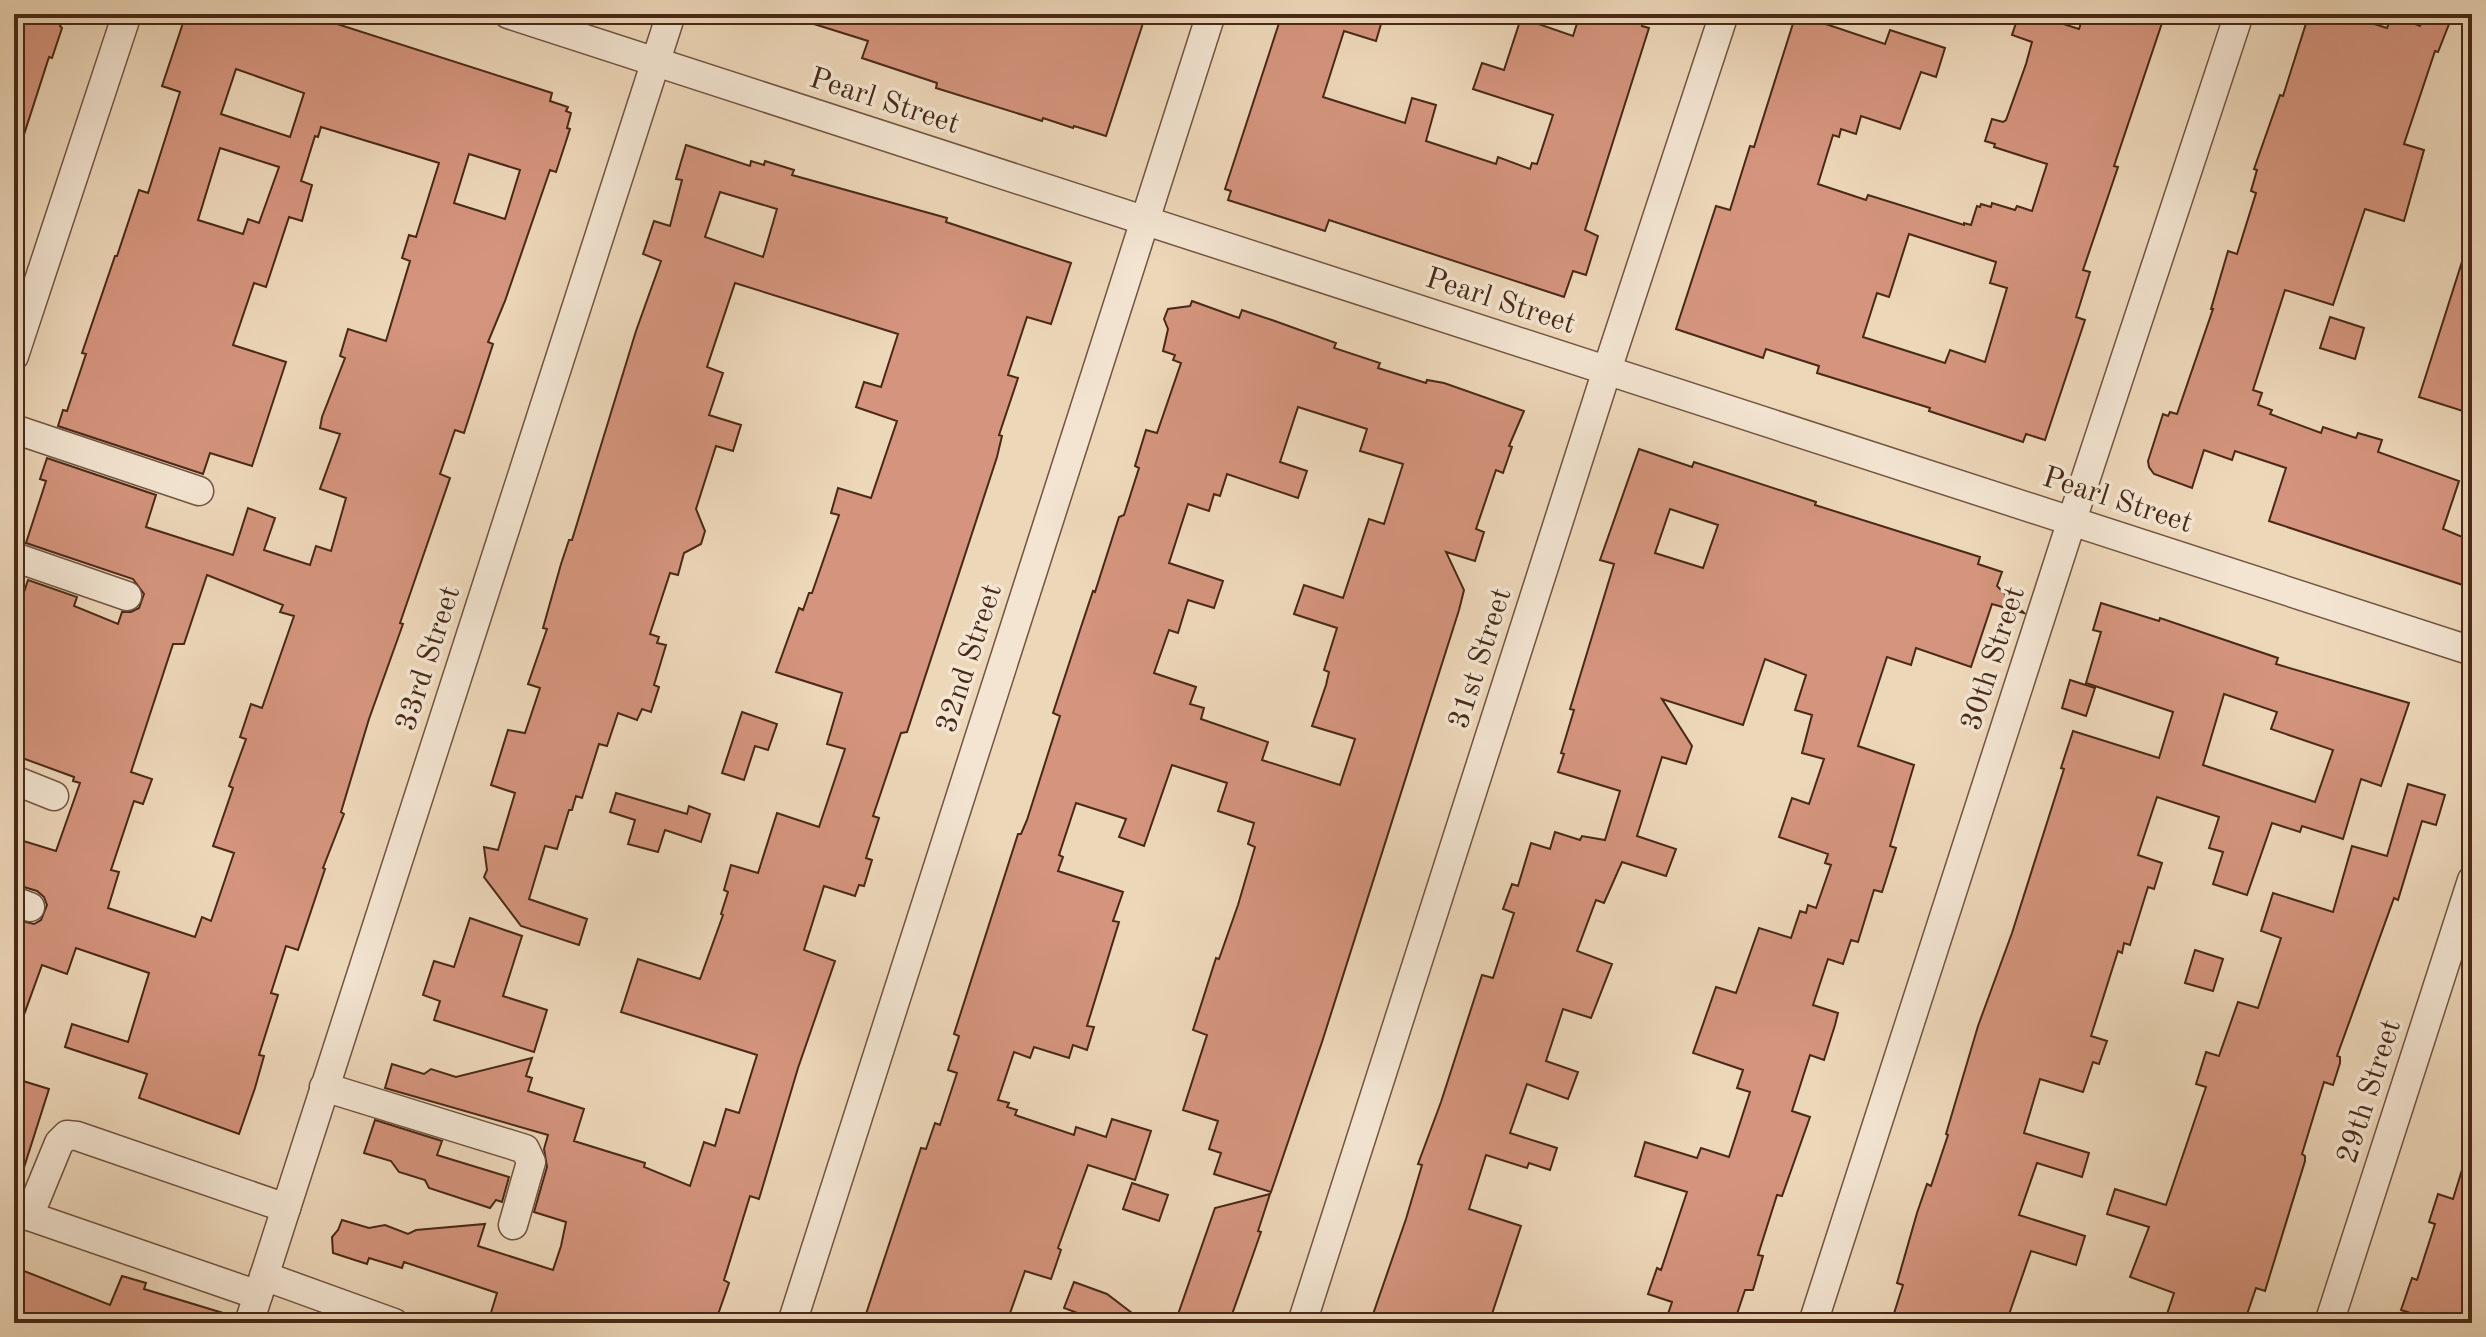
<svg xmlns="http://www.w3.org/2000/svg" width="2486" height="1337" font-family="'Old Standard TT',serif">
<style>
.building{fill:#d4947d;stroke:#492917;stroke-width:2;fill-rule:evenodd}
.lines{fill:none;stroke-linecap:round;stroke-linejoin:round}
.minor-casing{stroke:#725440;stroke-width:31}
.minor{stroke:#f3e5d2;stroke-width:28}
.labels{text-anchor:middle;stroke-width:7;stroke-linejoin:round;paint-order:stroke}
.street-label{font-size:30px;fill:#492917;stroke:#f3e5d2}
</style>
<rect width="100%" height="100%" fill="#edd7b9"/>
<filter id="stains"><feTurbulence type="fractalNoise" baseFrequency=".0025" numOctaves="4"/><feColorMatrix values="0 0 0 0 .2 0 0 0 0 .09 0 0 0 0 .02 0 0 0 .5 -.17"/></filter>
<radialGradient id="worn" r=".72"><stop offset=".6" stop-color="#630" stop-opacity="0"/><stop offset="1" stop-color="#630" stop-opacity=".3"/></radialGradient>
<g class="building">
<polygon points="14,14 65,14 60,26 62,28 52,58 49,57 19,150 14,149"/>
<path d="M186,14H306L552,93L550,101L568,107L566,111L571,113L567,128L570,129L556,172L550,170L505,301L488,342L493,344L464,433L455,430L440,474L450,478L400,623L403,624L369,719L341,812L344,814L323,868L325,869L298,950L286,946L271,993L278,995L259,1055L264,1056L255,1088L239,1134L139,1098L147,1074L65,1047L72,1024L128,1042L149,973L76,948L67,974L42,965L17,1034L14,1033V919L34,924L41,920L47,905L44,897L37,891L14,884V838L56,851L80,783L73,781L74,777L14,755V622L28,580L77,597L74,606L118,624L122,612H131L139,608L144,594L133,579L26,543L46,481L40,479L47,458L156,495L146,527L233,555L248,508L275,518L264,550L310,565L316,546L331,551L346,498L320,489L340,434L320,428L322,417L345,358L340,356L348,329L386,341L410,261L402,258L409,235L416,237L439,163L321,127L318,137L315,136L301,181L312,185L302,221L289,217L266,287L254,283L233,345L286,362L252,466L210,453L203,474L58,426L63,410L67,411L86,354L82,353L115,256H117L139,190L148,193L180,92L162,86ZM236,69L304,93L290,137L221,114ZM220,148L279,167L259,223L248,219L243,234L198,220ZM469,154L520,170L505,219L454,203ZM207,575L283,605L280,612L294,616L262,708L251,704L240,737L246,739L229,786L233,788L213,846L234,853L211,921L202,917L195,937L108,908L119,872L111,870L134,801L143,804L152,779L131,772L173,644H184Z"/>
<polygon points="799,14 917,14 943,22 945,14 1146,14 1106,136 1074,126 1073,128 1043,118 1042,121 936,88 937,83 862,58 868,41 798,19"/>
<polygon points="1282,14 1384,14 1376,41 1344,31 1323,97 1405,123 1412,98 1436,105 1426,141 1496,164 1498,157 1530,169 1532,163 1537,164 1553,115 1473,89 1482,63 1504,70 1521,18 1573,36 1580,14 1646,14 1642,26 1649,28 1585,230 1598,236 1586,275 1573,271 1564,297 1329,220 1325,231 1228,200 1231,191 1225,189"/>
<path d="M1796,14L1885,44L1890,30L1945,48L1936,77L1921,72L1900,129L1861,116L1856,134L1841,129L1839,137L1833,135L1818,184L1866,200L1868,195L1964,225V223L1971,225L1977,206L1980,207L1981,204L1991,207L1992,203L2015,210L2017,206L2032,211L2047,164L1994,147L1995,144L1985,141L1992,119L2003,122L2006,120L2026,64L2032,42L2012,35L2019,14H2032L2079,29L2084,14H2165L2114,166L2118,167L2083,270L2090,272L2076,317L2085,320L2045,440L2026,434L2023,442L1929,411L1930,408L1817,373L1819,366L1766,349L1763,358L1676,329L1716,206L1730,210L1750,146L1754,147ZM1909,234L1996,262L1990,283L2007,288L1985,362L1950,350L1945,363L1863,337L1877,293L1889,297Z"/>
<polygon points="2309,14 2342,14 2387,28 2392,15 2420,26 2424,14 2447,14 2446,17 2451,19 2438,52 2435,51 2404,144 2424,150 2404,221 2365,209 2333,305 2285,290 2253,390 2262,393 2258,405 2272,410 2270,414 2321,433 2323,427 2356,438 2358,433 2382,440 2378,452 2459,481 2443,529 2472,541 2472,588 2269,521 2286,468 2235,451 2232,460 2204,450 2192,488 2154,474 2149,467 2148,461 2163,414 2168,416 2170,412 2177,414 2213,309 2211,309 2228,251 2237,254 2256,193 2251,191 2257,170 2254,169 2280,95 2283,96"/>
<path d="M686,145L750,166L751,161L764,165L765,161L794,170L792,175L947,218L946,222L1071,263L1051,324L1027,317L1008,375L1018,378L999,435L1002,436L997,457L907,732L901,733L873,816L879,818L866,858L872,860L864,886L859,885L855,896L824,886L804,950L835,961L798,1068L759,1199L750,1196L724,1280L729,1283L715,1323H513L490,1316L497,1293L404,1262L402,1268L369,1258L367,1264L333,1253L332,1237L338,1230L342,1220L369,1228L385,1225L408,1234L416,1230L485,1224L478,1246L553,1270L561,1246L566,1222L534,1212L547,1167L544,1149L548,1135L385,1088L392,1064L424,1074L431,1069L456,1077L532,1058L526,1076L532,1078L528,1091L584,1109L574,1141L645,1163L644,1167L690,1186L704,1142L715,1146L726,1109L739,1113L757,1055L621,1012L638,959L700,979L723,915L721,914L728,892L724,890L731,865L758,873L777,813L819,827L845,749L827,744L842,693L776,672L799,608L803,610L809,593H812L839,515L831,513L838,488L871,498L897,421L856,407L864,382L881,387L898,334L735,283L707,367L723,373L709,415L741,425L733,451L716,446L696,509L705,531L701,544L684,553L678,575L670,573L650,634L659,637L657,643L666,645L654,685L659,687L651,712L642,709L637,720L618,713L607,746L599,744L582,798L576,796L572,810H569L557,849L545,846L529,899L587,919L579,945L521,926L484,877L487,870L484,847L498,850L515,793L491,785L508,730L525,733L540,688L528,684L547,629L543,628L561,564L569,540H572L636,331L661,261L643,254L654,221L670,226L682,180L676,179ZM720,192L777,209L763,257L705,237Z"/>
<polygon points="2467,246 2472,246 2472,323 2464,352 2472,354 2472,414 2419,397"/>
<path d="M1192,301L1239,318L1242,310L1272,320L1336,343L1334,348L1380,363L1378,368L1426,383L1427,380L1444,383L1524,411L1509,446L1512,447L1503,473L1496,470L1476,529L1484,532L1475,561L1446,552L1464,590L1459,610L1322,1042L1271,1192L1214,1174L1221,1153L1209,1149L1218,1121L1183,1110L1207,1035L1193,1030L1216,958L1219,959L1238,905L1255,847L1248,844L1254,823L1218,811L1227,783L1172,765L1144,846L1119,837L1126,819L1076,803L1059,855L1063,857L1058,871L1123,892L1113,921L1119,922L1087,1026L1094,1027L1087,1050L1073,1045L1069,1058L1034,1047L1030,1058L1014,1052L998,1100L1009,1103L1007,1107L1017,1110L1015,1115L1074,1135L1076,1127L1106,1137L1112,1119L1151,1131L1135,1180L1088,1165L1058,1248L1061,1250L1051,1279L1025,1271L1009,1316L1005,1315L1004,1323H863L921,1148L926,1149L935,1123L940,1125L957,1073L948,1070L959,1036L954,1034L1018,834H1021L1027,820L1060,716L1053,713L1081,627L1093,591L1095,592L1119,517L1124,515L1139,468L1135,466L1146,430L1157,433L1181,363L1173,360L1175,355L1163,351L1168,329L1164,319L1168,309L1190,306ZM1298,407L1367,429L1360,451L1403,464L1384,524L1369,519L1343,598L1304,585L1294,614L1337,628L1324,670L1329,672L1326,685L1312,726L1355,739L1340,785L1262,760L1268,742L1201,719L1204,708L1190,704L1196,687L1154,673L1169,630L1178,633L1188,600L1214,608L1223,581L1169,563L1188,504L1209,511L1214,494L1220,496L1227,474L1298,498L1307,471L1280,462Z"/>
<polygon points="2330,317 2364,328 2355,359 2320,348"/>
<path d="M1639,449L1692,467L1694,462L1816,502L1815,505L1980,557L1978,564L2002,572L1997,586L2024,613L1992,604L1971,667L1916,648L1911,665L1887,657L1858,746L1914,765L1890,846L1896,848L1882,892L1874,890L1858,942L1851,940L1843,964L1828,959L1813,1005L1838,1013L1835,1025L1824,1060L1810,1055L1792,1111L1810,1117L1782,1196L1777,1195L1758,1255L1763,1256L1753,1290H1745L1734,1323H1665L1672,1302L1648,1294L1657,1268L1661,1270L1687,1192L1635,1176L1645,1142L1697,1158L1701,1148L1729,1157L1750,1092L1737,1088L1743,1070L1693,1053L1716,987L1736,993L1759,928L1791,938L1800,911L1806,913L1808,905L1816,908L1831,865L1825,863L1828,854L1779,837L1792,798L1809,804L1824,759L1802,753L1812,715L1795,710L1806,675L1765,659L1743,725L1662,699L1692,746L1686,764L1662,757L1637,836L1676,849L1666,876L1622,862L1604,903L1596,900L1577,951L1612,964L1591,1018L1563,1009L1546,1061L1578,1072L1568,1099L1527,1084L1510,1133L1557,1148L1550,1170L1529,1163L1527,1168L1486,1155L1469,1209L1521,1226L1489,1323H1370L1406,1219L1422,1165L1418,1164L1441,1102L1482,975L1493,978L1514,913L1503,909L1512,884L1518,886L1531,843L1550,849L1555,832L1580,840L1582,836L1605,840L1620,791L1558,772L1564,754L1561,753L1574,710L1570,709L1614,564L1600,560ZM1670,509L1718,525L1703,568L1655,553Z"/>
<path d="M2101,603L2159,621L2160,618L2278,658L2276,664L2409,703L2381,786L2361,779L2343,839L2302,826L2300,832L2272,823L2247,895L2213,884L2223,852L2209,848L2219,817L2157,797L2138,855L2162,863L2154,889L2148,887L2130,945L2124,943L2122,953L2118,951L2091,1036L2107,1041L2099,1064L2093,1062L2083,1092L2040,1079L2024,1133L2089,1153L2082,1177L2037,1163L2019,1215L2085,1236L2076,1265L2031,1251L2006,1323H1891L1903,1285L1897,1283L1917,1213L1927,1184L1931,1186L1948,1135L1946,1134L1978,1026L2012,933L2064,769L2061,768L2073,731L2159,758L2173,712L2086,683L2101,632L2093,630ZM2224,694L2277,712L2271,729L2333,750L2315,802L2203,765Z"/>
<polygon points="2070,680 2095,688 2086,716 2062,708"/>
<polygon points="742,712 777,724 768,750 755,746 744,780 722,773"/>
<polygon points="2408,784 2445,795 2436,825 2422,821 2398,900 2394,898 2337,1056 2340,1057 2340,1063 2333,1085 2324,1082 2302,1154 2305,1156 2305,1161 2265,1291 2256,1288 2244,1323 2164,1323 2174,1293 2130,1277 2149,1227 2107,1214 2115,1189 2166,1205 2206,1087 2196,1084 2206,1052 2219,1056 2238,1002 2258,1008 2281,938 2261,931 2273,893 2333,912 2352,846 2387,856"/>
<polygon points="616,793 687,814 689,806 710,814 701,842 665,830 658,852 628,844 635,820 610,812"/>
<polygon points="470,918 522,936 503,996 547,1010 534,1052 434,1020 440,1001 423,995 434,961 454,967"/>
<polygon points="2195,950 2223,959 2213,991 2185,983"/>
<polygon points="23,1081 49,1089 19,1183 14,1182 14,1110"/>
<polygon points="375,1120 442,1141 437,1155 509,1177 502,1202 496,1200 490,1208 429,1188 425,1180 399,1172 391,1161 364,1153"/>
<polygon points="2466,1157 2472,1157 2472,1323 2421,1323 2423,1317 2401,1310 2412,1278 2417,1280 2435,1224 2429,1222 2438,1194 2453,1199"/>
<polygon points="1132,1183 1168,1195 1159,1221 1123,1209"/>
<polygon points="1270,1194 1258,1231 1261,1232 1229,1323 1175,1323 1215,1208"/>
<polygon points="14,1267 110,1305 122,1276 146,1283 144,1289 233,1316 232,1323 14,1323"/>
<polygon points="1074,1282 1107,1294 1145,1323 1104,1323 1064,1308"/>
</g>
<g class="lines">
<defs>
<g id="minor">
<polyline points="508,14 2472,651"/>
<polyline points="14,356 127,14"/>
<polyline points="14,429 199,491"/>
<polyline points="14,557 127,596"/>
<polyline points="14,780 54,796"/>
<polyline points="14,901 30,907"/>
<polyline points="324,1087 525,1149 531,1162 513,1225"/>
<polyline points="14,1208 29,1216 258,1295"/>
<polyline points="29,1216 59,1143 67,1135 77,1136 286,1208"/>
<polyline points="264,1276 394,1323"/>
<polyline points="249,1323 671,14"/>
<polyline points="792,1323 1211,14"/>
<polyline points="1302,1323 1607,370 1724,14"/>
<polyline points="1813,1323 2072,520 2239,14"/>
<polyline points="2329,1323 2472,880"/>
</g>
</defs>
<use href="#minor" class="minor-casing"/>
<use href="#minor" class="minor"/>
</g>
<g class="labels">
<g class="street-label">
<text transform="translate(885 100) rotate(18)" y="10">Pearl Street</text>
<text transform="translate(1501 300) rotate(18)" y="10">Pearl Street</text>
<text transform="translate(2118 499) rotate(18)" y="10">Pearl Street</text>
<text transform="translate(427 658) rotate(-72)" y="10">33rd Street</text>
<text transform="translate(968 658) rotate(-72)" y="10">32nd Street</text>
<text transform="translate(1479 658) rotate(-72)" y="10">31st Street</text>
<text transform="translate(1992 658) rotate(-72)" y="10">30th Street</text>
<text transform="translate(2368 1091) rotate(-72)" y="10">29th Street</text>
</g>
</g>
<rect width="2486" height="1337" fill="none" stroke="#edd7b9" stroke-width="48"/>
<rect x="16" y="16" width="2454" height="1305" fill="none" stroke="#492917" stroke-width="4"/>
<rect x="24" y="24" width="2438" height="1289" fill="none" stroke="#492917" stroke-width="2"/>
<rect width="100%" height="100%" filter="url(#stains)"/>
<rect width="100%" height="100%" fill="url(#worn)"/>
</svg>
